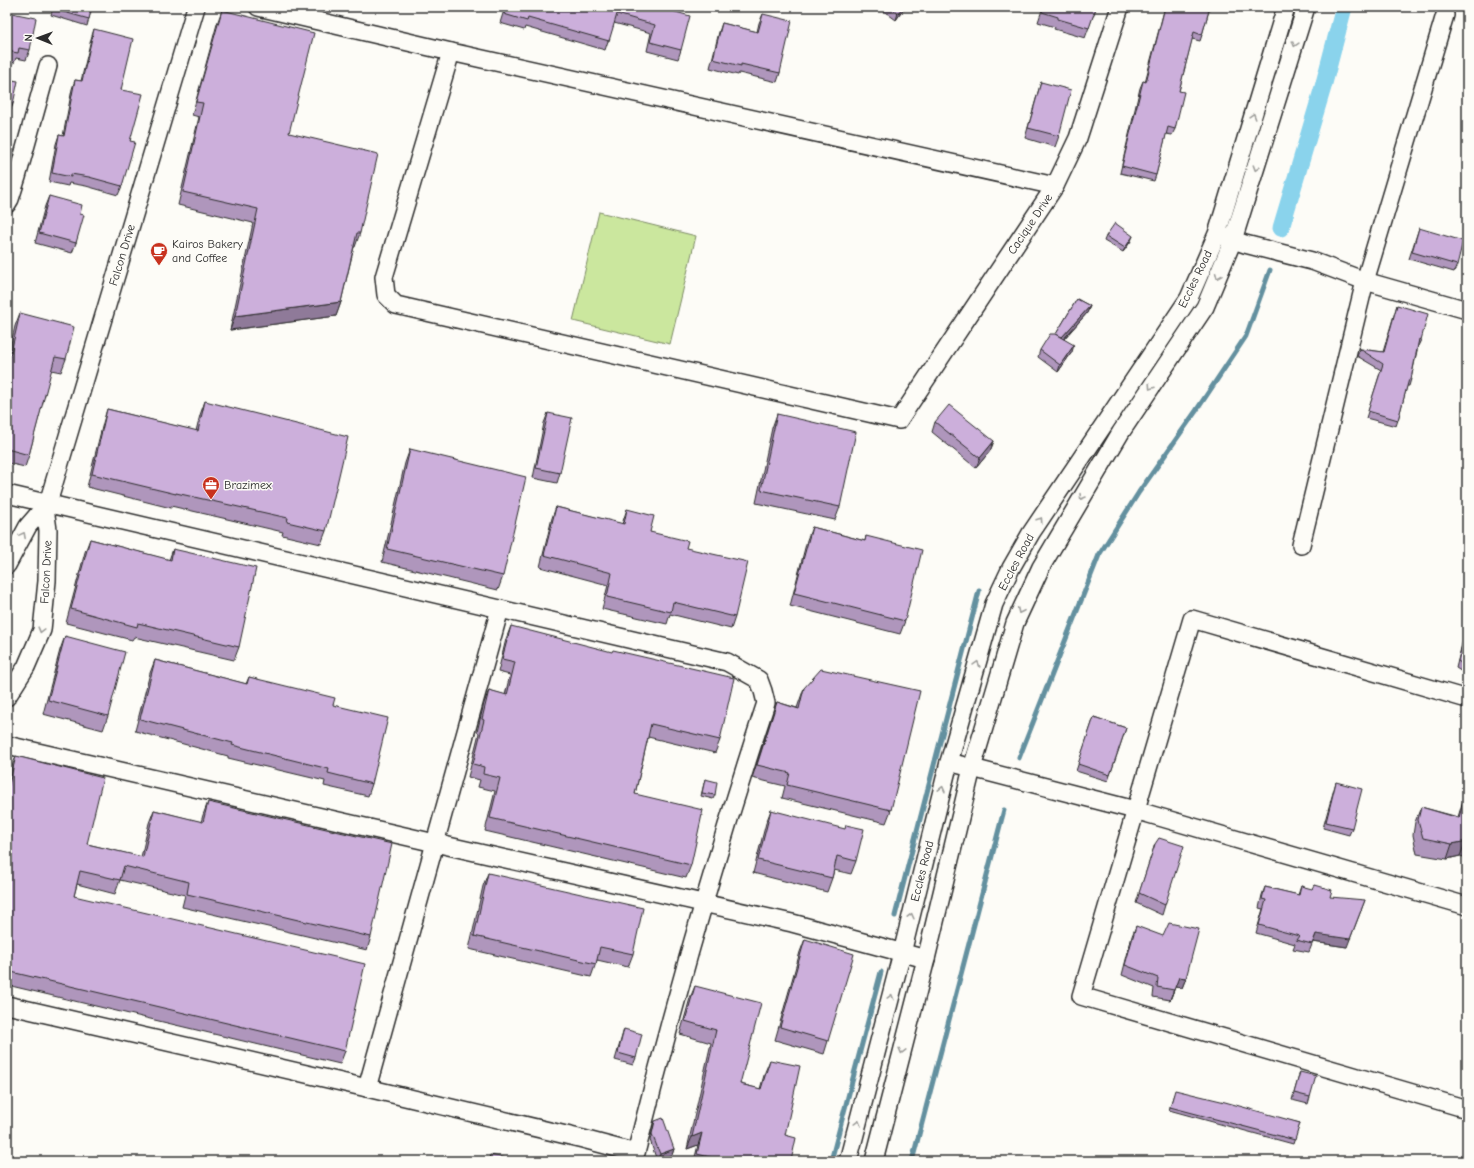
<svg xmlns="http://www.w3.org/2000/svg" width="1474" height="1168" font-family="'Comic Neue',sans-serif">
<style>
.green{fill:#cbe79e;stroke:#7b8964}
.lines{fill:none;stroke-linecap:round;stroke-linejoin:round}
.stream{stroke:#64909f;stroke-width:5}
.canal{stroke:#8ad3ec;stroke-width:17}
.minor-casing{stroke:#2b2b2b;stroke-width:20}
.minor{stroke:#fdfcf7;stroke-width:17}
.wall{fill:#af96bc;stroke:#2b2b2b}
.shaded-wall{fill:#8f7a99;stroke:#2b2b2b}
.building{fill:#ccafdb;stroke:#2b2b2b}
.oneway{stroke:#9e9e9b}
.labels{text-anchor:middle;stroke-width:3;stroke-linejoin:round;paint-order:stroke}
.street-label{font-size:12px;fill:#2b2b2b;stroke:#fdfcf7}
.poi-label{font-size:12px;fill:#2b2b2b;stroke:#fdfcf7;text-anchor:start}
</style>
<rect width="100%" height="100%" fill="#fdfcf7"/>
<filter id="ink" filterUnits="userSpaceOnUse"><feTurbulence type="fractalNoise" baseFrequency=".025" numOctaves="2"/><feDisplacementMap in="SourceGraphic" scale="8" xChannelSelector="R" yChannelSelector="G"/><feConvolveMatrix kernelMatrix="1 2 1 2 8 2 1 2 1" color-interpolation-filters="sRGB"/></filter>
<g filter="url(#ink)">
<polygon class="green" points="599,212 696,236 670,344 573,321"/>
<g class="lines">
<g class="stream">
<polyline points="1019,758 1099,555 1139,492 1196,411 1246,336 1270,270"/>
<polyline points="895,916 979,591"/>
<polyline points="831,1161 881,972"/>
<polyline points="912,1161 1004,810"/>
</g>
<polyline class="canal" points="1281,228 1323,87 1344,7"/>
<defs>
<g id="minor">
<polyline points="258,7 451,52 1055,186"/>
<polyline points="451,52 384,277 386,295 396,305 899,420 1055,186 1078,138 1120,7"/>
<polyline points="7,204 10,199 17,177 48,66"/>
<polyline points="1222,236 1245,244 1312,261 1365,281 1467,310"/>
<path d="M7,494L727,662L759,680L763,691L766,703C717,851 674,1002 636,1153L583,1139L367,1088L7,1005"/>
<polyline points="1301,545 1365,281 1445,15"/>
<polyline points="7,565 28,526 48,503 196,7"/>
<polyline points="7,697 26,667 42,630 47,581 48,530 45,508"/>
<polyline points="1467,699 1192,619 1081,996 1467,1109"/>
<polyline points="7,745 435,843 792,923 926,959"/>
<polyline points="949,762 1135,810 1467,906"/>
<polyline points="367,1088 500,609"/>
<polyline points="848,1161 902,953 949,762 994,604 1011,568 1031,533 1189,298 1217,234 1286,7"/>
<polyline points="874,1161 926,959 972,768 1015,623 1041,567 1121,432 1205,307 1233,240 1306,7"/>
</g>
</defs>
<use href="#minor" class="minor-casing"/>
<use href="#minor" class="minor"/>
</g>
<g class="wall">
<polygon points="53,7 92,7 87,26 51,15"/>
<polygon points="505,7 658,7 681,50 678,59 647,51 651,33 614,23 605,50 525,27 524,30 500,23"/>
<polygon points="882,7 905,7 896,20 881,9"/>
<polygon points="1043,7 1092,7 1096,8 1085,38 1054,29 1055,27 1038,22"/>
<polygon points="1165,7 1210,7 1202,35 1200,41 1192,39 1179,91 1175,129 1172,135 1166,134 1156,175 1154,181 1120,173 1140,88 1143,81 1145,82"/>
<polygon points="222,10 289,133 360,233 355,247 354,247 341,302 336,316 230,330 253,223 178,205 199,117 192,115 217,24"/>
<polygon points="7,12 30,50 26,60 16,58 14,63 7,61"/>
<polygon points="763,14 780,73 777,82 739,73 738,75 710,68 719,32 722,23 757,32 759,23"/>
<polygon points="94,29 121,90 130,141 122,186 118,195 86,186 69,183 68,186 49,182 56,144 59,135 63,136 72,89 75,80 81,81 91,39"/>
<polygon points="7,79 13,104 7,120"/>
<polygon points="1041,82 1059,136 1055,147 1025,138 1038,92"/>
<polygon points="49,196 80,214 76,243 72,253 35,243 45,206"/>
<polygon points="1419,228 1457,265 1454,272 1409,259"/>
<polygon points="1106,236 1131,241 1123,252 1104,241"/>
<polygon points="1077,299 1090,306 1087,313 1064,339 1072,352 1058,372 1038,357 1040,350 1056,334"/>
<polygon points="1397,305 1421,340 1418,346 1411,379 1409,386 1407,386 1398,420 1396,426 1366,418 1381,370 1357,356 1360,349 1383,352"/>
<polygon points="20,313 66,359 61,372 51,370 29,455 25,467 7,463 7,357 8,357 15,326"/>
<polygon points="205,401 326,531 321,544 282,535 283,532 171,506 171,508 87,487 103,423 107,409 196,431 200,415"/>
<polygon points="548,413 560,473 557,483 533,478 544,423"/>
<polygon points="777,414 840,507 835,520 756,503 772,428"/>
<polygon points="935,422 994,441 990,451 976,468 932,432"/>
<polygon points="410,449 503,576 498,590 382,562 405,463"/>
<polygon points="556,507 622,524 627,509 650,532 686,548 735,617 731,629 670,614 667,624 602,609 608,585 540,567 552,518"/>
<polygon points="812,527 865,541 866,536 905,621 900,634 790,606 807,540"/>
<polygon points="90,539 169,560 173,549 239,647 234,660 134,637 132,640 66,623 85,552"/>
<polygon points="1467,624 1467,675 1456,668"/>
<polygon points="511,626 720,740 715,753 648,737 635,794 691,865 686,878 485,831 495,791 478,787 480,780 468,777 479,733 477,732 484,703 489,690 505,695 510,675 498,672 506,639"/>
<polygon points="65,636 108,716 103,730 43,714 60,650"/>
<polygon points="155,660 246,684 249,677 333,705 372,784 368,796 324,786 325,781 228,758 228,756 135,731 150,673"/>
<polygon points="804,688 891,810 886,823 782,798 785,786 752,778 777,702 797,708"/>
<polygon points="1094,717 1126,728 1108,781 1076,771"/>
<polygon points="16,756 87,844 141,857 149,823 154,810 201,822 203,815 208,802 371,937 367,950 182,907 185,895 120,880 115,894 77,884 74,896 345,1051 340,1064 7,985 7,787 11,769"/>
<polygon points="705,779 715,795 713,799 701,796"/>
<polygon points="1336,782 1352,828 1349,835 1323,828 1334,789"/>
<polygon points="1465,794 1467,794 1467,858 1460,856 1447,859 1417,854 1413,835 1415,822 1421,807 1458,817"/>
<polygon points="771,810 856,861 851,874 834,870 832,878 827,892 753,873 766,823"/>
<polygon points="1155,844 1165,905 1162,915 1136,903"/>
<polygon points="488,873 633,954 628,967 597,960 591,977 469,949 483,886"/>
<polygon points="1301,886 1330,897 1347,947 1313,942 1309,952 1293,949 1295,944 1256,933 1263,909 1259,908 1262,895 1265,887 1298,895"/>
<polygon points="1136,926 1186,978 1182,988 1175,987 1170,1000 1153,997 1154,988 1122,975 1132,936"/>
<polygon points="805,939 828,1041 824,1054 775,1040 800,952"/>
<polygon points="695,986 740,1084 760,1089 765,1072 770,1060 785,1135 791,1161 694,1161 698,1145 687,1149 711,1043 680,1034 690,998"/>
<polygon points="624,1029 636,1058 633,1065 615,1060"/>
<polygon points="1300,1072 1310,1097 1308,1104 1292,1100"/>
<polygon points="1174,1094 1300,1123 1293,1144 1169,1110"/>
<polygon points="655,1121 674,1149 672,1155 657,1161 650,1140"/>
</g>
<g class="shaded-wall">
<polygon points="903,7 905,7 896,20 898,13"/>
<polygon points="1133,236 1131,241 1123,252 1125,248"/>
<polygon points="341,302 336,316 230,330 235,316"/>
<polygon points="1090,306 1087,313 1059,344 1062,337"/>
<polygon points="1074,345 1072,352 1058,372 1060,365"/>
<polygon points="994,441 990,451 976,468 980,458"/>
<polygon points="1466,841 1460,856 1447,859 1452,844"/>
<polygon points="1365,900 1347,947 1313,942 1316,934"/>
<polygon points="1179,977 1186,978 1182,988 1175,987 1170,1000"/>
<polygon points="702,1133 698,1145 687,1149 692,1137"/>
<polygon points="674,1149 672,1155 657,1161 660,1154"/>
</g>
<g class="building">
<polygon points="54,7 92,7 89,19 53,9"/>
<polygon points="506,7 658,7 690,16 681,50 650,42 655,25 617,14 609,41 528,18 527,21 504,14"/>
<polygon points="890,7 903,7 898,13"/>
<polygon points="1043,7 1092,7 1096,8 1089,28 1058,19 1058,17 1042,12"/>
<polygon points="1165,7 1210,7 1202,35 1194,32 1179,91 1184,92 1175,129 1168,127 1156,175 1122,166 1143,81 1146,82"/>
<polygon points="222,10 314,33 289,133 378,154 360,233 357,233 341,302 235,316 258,209 183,192 203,103 196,102"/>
<polygon points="7,12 36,18 30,50 19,48 18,53 7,51"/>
<polygon points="763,14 792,21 780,73 741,64 741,66 713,59 722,23 758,32"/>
<polygon points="94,29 133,39 121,90 143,94 130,141 135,142 122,186 89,177 71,174 71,177 52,173 59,135 64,136 75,80 82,81"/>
<polygon points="7,79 18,81 13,104 12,104 9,114 7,113"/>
<polygon points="1041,82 1071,90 1059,136 1028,128"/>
<polygon points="49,196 82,205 80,214 84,215 76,243 39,233"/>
<polygon points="1115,223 1133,236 1125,248 1106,236"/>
<polygon points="1419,228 1463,241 1457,265 1412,252"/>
<polygon points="1077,299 1090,306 1062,337 1056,334"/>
<polygon points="1397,305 1428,314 1421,340 1419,339 1411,379 1409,379 1398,420 1368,411 1383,364 1360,349 1384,352"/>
<polygon points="20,313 74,327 66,359 55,357 29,455 7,449 7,357 10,357"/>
<polygon points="1050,334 1055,334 1074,345 1060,365 1040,350"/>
<polygon points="205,401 348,437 326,531 287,522 288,518 176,493 176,494 92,474 107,409 198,431"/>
<polygon points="949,405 994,441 980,458 935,422"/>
<polygon points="548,413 572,418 560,473 536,468"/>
<polygon points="777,414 856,432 840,507 761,490"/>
<polygon points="410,449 526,477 503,576 387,549"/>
<polygon points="556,507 624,524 627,509 654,516 650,532 688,541 686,548 748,562 735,617 673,602 671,612 607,597 612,573 544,555"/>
<polygon points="812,527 865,541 866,536 922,550 905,621 794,593"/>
<polygon points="90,539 171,560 173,549 256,568 239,647 138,623 137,627 71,609"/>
<polygon points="511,626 612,652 613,650 734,678 720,740 651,724 635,794 703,810 691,865 490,818 500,778 483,774 484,767 473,764 484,720 482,719 489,690 507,695 515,662 502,659"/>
<polygon points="1467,627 1467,667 1458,661"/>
<polygon points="65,636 125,652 108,716 48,700"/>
<polygon points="155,660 247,684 249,677 335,698 333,705 388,718 372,784 328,773 329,769 232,745 233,743 140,719"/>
<polygon points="821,669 920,691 891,810 787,785 790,773 757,765 777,702 799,709 804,688"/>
<polygon points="1094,717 1126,728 1110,775 1078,764"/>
<polygon points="16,756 103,778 87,844 143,857 154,810 203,822 208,802 392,844 371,937 187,894 189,882 124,866 120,880 80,871 74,896 365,964 345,1051 7,971 7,793"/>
<polygon points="705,779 717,782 715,795 702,793"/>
<polygon points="1336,782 1362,789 1352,828 1326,822"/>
<polygon points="1465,794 1467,794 1467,841 1452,844 1423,838 1418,820 1421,807 1459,818"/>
<polygon points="771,810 845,829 846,825 864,829 856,861 837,856 832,878 758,860"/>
<polygon points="1159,838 1184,846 1165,905 1139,893 1155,844"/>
<polygon points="488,873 643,908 633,954 600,947 596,964 474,936"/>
<polygon points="1315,885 1332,890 1330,897 1365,900 1350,939 1316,934 1312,944 1296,940 1299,936 1259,925 1266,900 1262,899 1265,887 1299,895 1301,886 1312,889"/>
<polygon points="1169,923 1199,929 1186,978 1179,977 1174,990 1157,987 1158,978 1125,965 1136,926 1163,936"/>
<polygon points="805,939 854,954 828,1041 780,1027"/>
<polygon points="695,986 761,1003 740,1084 761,1089 770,1060 800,1066 785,1135 796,1138 791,1161 726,1161 697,1154 702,1133 692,1137 716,1030 685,1021"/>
<polygon points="624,1029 642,1034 636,1058 618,1053"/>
<polygon points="1300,1072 1316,1076 1310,1097 1294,1093"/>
<polygon points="1175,1090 1225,1102 1300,1123 1295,1140 1170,1107"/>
<polygon points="663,1118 674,1149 660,1154 652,1134 655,1121"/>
<polygon points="490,1155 511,1159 511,1161 488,1161"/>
</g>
<defs><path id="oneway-chevron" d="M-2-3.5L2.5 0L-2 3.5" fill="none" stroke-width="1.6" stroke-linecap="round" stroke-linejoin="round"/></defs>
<g class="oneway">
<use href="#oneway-chevron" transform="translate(1295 44) rotate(107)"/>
<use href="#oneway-chevron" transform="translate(1253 116) rotate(-73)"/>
<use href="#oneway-chevron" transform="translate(1256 168) rotate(107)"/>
<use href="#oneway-chevron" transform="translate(1218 276) rotate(113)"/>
<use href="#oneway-chevron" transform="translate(1151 387) rotate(124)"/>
<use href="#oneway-chevron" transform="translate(1082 497) rotate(121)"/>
<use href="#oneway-chevron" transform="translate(1040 520) rotate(-56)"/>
<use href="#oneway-chevron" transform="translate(23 535) rotate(-62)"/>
<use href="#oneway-chevron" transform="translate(1020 611) rotate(115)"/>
<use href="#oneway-chevron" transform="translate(41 630) rotate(105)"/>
<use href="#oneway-chevron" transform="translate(977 664) rotate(-74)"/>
<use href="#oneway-chevron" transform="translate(942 789) rotate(-76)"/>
<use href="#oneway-chevron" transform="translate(911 916) rotate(-76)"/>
<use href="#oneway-chevron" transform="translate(891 997) rotate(-75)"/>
<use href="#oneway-chevron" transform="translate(902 1051) rotate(104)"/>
<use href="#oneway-chevron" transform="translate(858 1123) rotate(-75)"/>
</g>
</g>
<defs>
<symbol id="cafe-pin" viewBox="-11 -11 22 30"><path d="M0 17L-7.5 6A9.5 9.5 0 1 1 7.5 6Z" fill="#c8321e" stroke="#fdfcf7"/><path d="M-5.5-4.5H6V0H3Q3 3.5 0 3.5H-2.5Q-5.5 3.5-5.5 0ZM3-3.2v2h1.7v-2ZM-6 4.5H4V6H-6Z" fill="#fff"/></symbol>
<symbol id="office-pin" viewBox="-11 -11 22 30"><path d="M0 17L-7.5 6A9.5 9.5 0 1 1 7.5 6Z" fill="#c8321e" stroke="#fdfcf7"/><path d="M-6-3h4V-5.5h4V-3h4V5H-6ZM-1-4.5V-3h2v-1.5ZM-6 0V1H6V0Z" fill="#fff"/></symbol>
</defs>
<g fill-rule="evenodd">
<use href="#cafe-pin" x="149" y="241" width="20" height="27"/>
<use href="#office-pin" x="201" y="475" width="20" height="27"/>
</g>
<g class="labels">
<g class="street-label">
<text transform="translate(1030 224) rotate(-56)" y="4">Cacique Drive</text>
<text transform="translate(122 255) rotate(-73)" y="4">Falcon Drive</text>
<text transform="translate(1195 279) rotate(-64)" y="4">Eccles Road</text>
<text transform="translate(1016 562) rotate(-62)" y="4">Eccles Road</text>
<text transform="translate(46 572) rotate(-87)" y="4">Falcon Drive</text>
<text transform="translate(922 871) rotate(-76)" y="4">Eccles Road</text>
</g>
<g class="poi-label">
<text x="172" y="248">Kairos Bakery<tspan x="172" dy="14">and Coffee</tspan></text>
<text x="224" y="489">Brazimex</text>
</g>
</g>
<rect width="1474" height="1168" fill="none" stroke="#fdfcf7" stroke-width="24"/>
<rect x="12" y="12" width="1450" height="1144" fill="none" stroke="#2b2b2b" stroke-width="1.5" filter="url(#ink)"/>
<g transform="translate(38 38) rotate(271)" stroke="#fdfcf7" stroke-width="3" paint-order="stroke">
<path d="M0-3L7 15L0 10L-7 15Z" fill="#2b2b2b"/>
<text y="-6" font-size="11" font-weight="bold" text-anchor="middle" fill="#2b2b2b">N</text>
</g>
</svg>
